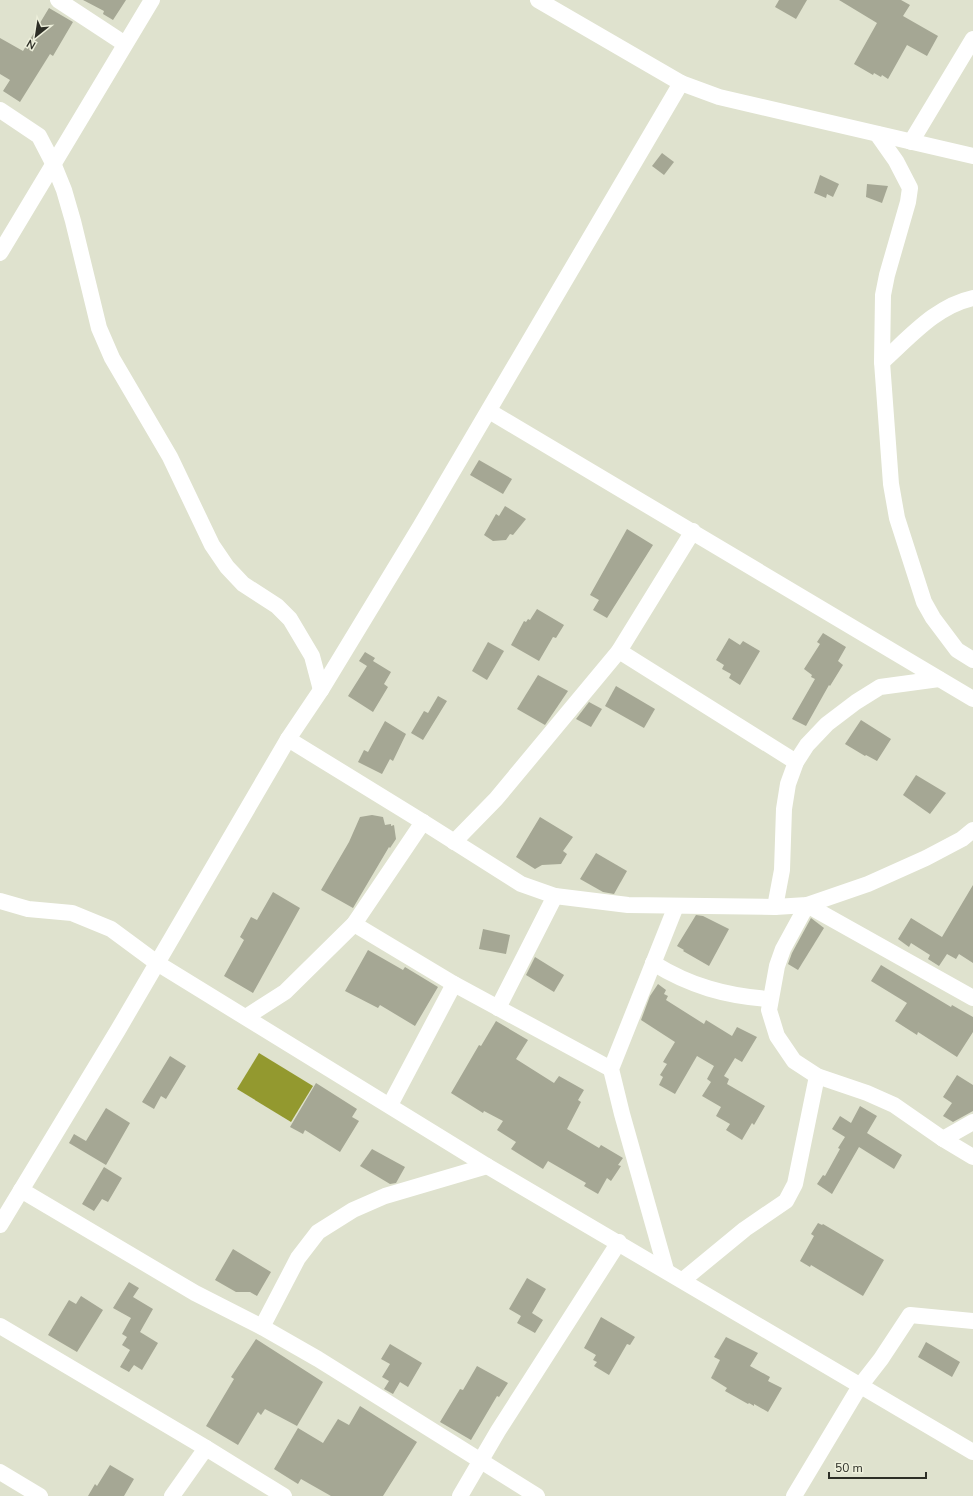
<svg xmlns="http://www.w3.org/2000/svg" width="973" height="1496" font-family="'Nunito Sans',sans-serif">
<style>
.water{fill:#93992f}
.building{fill:#a5a794}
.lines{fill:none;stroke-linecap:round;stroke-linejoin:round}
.minor{stroke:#fff;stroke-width:16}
</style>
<rect width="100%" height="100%" fill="#dfe2ce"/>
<polygon class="water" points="259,1053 313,1086 291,1122 237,1089"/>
<g class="building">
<polygon points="83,0 126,0 113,20 103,14 104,11"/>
<polygon points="779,0 807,0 796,19 775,7"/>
<polygon points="839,0 901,0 910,5 903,16 938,36 927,56 907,45 888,79 882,75 881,77 874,73 873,75 854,64 877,23"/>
<polygon points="49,8 73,22 53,56 50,54 20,102 3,91 10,80 0,74 0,38 23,51"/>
<polygon points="662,153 674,162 664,175 652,166"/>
<polygon points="820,175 839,184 833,197 827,194 826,198 814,193"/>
<polygon points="867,184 888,186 882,203 866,197"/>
<polygon points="479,460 512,479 503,494 470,475"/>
<polygon points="505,506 526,519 513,535 510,534 506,540 493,541 484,535 496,514 499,516"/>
<polygon points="627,529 653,545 607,618 593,610 599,600 590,595"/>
<polygon points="537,609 564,625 556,638 553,637 539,661 511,645 524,621 526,622 528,619 530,620"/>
<polygon points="823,633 846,647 838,661 843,665 830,686 829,685 806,726 792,719 815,679 811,677 812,675 804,669 820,644 817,642"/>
<polygon points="729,638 740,645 743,641 760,651 740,685 729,678 731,674 722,669 724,665 716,660"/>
<polygon points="488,642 504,651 487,680 472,671"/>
<polygon points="365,652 375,658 373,661 391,672 384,684 388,687 373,712 348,696 367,666 359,661"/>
<polygon points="538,675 568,691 545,725 517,709"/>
<polygon points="616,686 655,709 644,728 605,706"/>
<polygon points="438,696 447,701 423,740 411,733 424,711 428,713"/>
<polygon points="589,702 602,709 591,727 576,719"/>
<polygon points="861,720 891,739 877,761 866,755 865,756 845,744"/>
<polygon points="385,721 406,734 393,761 390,759 382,774 358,762 364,750 368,752"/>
<polygon points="916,775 946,793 930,814 903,795"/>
<polygon points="372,815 383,817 385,825 391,824 391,826 394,825 396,839 390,848 389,847 353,908 321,890 349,842 360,817"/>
<polygon points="540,817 573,837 563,851 567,854 561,864 542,865 535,869 516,857"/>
<polygon points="596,853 627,871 614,894 603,892 580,879"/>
<polygon points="973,885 973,963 959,954 956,959 947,954 939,966 928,959 930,955 911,943 909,947 898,939 911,918 942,937"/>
<polygon points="273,892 300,908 253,993 224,976 244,940 240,937 251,917 257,920"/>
<polygon points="696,915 703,916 729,929 709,966 683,951 684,950 677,946"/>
<polygon points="811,918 824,928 798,970 788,964 792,953"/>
<polygon points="483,929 510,935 506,954 479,949"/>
<polygon points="368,950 403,970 405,967 438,987 415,1026 380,1005 378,1008 345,991"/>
<polygon points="535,957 564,975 554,992 526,975"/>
<polygon points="881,965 951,1007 952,1005 973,1017 973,1032 957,1057 918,1032 917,1035 895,1021 907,1003 871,981"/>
<polygon points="658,984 666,990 664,994 668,996 666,1000 704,1024 706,1020 732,1036 737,1027 757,1037 742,1062 735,1058 724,1076 729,1079 727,1084 765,1106 754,1125 752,1123 742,1140 726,1130 730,1124 716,1116 721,1107 702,1096 711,1082 707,1079 714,1066 697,1056 675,1094 659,1085 663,1077 660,1075 667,1064 663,1062 675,1042 641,1020 650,996"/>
<polygon points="496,1021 528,1040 516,1059 554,1083 559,1076 584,1090 578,1100 581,1102 567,1129 599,1148 601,1145 623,1158 618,1165 621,1166 611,1181 607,1178 598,1194 584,1186 586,1183 548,1161 543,1169 511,1149 516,1142 497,1130 503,1121 484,1111 483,1113 451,1093 479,1045 481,1046"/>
<polygon points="170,1056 186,1066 166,1099 161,1096 154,1109 142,1102"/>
<polygon points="957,1075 973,1085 973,1111 953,1122 943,1116 952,1103 943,1097"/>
<polygon points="316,1083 357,1109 352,1117 359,1121 340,1152 305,1130 303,1134 290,1127"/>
<polygon points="860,1106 877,1116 867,1133 902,1155 894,1169 859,1147 832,1194 817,1184 823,1175 825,1176 840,1149 838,1148 845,1137 832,1129 840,1116 851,1123"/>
<polygon points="106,1108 130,1123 106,1165 69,1143 74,1134 86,1141"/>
<polygon points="372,1149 405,1167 396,1183 390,1184 360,1166"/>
<polygon points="104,1167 122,1178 108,1202 102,1199 94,1211 82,1204"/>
<polygon points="818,1223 822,1225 823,1224 884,1260 863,1296 816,1268 811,1265 810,1267 800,1261 814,1236 811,1234"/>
<polygon points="233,1249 271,1272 257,1296 250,1292 236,1292 215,1280"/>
<polygon points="527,1278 546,1289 532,1313 543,1320 535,1333 517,1323 521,1316 509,1309"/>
<polygon points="129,1282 139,1288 133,1297 153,1309 140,1332 158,1343 142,1370 134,1365 129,1372 120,1367 130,1350 122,1345 127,1337 122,1334 131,1318 113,1308"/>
<polygon points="81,1296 103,1310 77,1352 48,1335 69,1300 76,1304"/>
<polygon points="601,1317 635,1337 630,1345 627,1344 609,1375 594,1366 597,1362 593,1360 596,1355 584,1348"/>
<polygon points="726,1337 758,1353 750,1366 770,1377 768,1381 782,1388 768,1412 754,1404 754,1406 749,1403 748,1404 725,1391 727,1388 711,1378 720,1360 714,1357"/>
<polygon points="256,1339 323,1382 297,1426 265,1409 261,1415 258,1412 238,1445 206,1426 234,1379 231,1377"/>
<polygon points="926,1342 960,1362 952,1377 918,1357"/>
<polygon points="390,1344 422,1363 408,1387 400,1382 393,1394 384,1389 389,1381 382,1377 390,1364 381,1359"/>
<polygon points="477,1366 508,1383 499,1397 497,1396 471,1440 440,1422 460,1389 463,1390"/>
<polygon points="360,1406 417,1442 383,1496 331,1496 301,1479 298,1484 274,1469 298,1428 323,1443 338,1419 349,1425"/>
<polygon points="110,1465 134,1479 124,1496 88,1496 95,1484 97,1486"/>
</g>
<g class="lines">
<g class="minor">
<polyline points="58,0 125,44"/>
<polyline points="538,0 681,83 719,97 973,156"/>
<polyline points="0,110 39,136 53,163 64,190 73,221 99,328 112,358 170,457 212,545 227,567 243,584 277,606 290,619 312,656 321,690"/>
<polyline points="877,134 896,161 910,188 908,202 887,275 883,295 882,362 891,484 897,518 924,602 933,618 957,650 973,660"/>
<polyline points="911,142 973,39"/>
<polyline points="0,253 152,0"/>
<path d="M882,362C910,337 936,306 973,298"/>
<polyline points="489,411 973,699"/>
<polyline points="619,651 796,762"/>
<polyline points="288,739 423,822 521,884 555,896 628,905 775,907 807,905 868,884 926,858 962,839 973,830"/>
<polyline points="454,842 496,799 619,651 693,531"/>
<polyline points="0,901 28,909 72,913 111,929 157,963 487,1166 973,1452"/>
<polyline points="775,907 782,870 784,809 788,784 796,762 807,745 827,724 856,702 880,687 939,679"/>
<polyline points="354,924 454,984 611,1069"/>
<path d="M653,963C690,986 726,996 769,999"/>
<polyline points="973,998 807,905 783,949 777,966 769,1010 777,1036 794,1061 817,1076 867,1093 894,1105 943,1139 973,1157"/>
<polyline points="498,1008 555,896"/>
<polyline points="246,1017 285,992 354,924 423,822"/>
<polyline points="390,1105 454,984"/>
<polyline points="943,1139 973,1122"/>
<polyline points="21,1190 195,1293 262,1327 318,1359 537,1496"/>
<polyline points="0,1225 118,1030 288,739 321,690 420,527 681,83"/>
<polyline points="666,1270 622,1114 611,1069 676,906"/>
<polyline points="683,1280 745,1229 786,1201 795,1184 817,1076"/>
<polyline points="0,1326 206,1448 284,1496"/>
<polyline points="262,1327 298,1258 318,1232 353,1210 385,1196 487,1166"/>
<polyline points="0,1472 40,1496"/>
<polyline points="172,1496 206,1448"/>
<polyline points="460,1496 498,1431 619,1242"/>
<polyline points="794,1496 860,1386 881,1359 910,1315 973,1321"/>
</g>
</g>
<g transform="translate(36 36) rotate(210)" stroke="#edefdb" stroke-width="3" paint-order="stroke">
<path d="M0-3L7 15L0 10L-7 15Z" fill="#2d2e26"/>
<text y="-6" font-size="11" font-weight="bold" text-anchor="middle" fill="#2d2e26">N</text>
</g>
<path d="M829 1472v6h97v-6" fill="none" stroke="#2d2e26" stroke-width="2"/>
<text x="835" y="1472" font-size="12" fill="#2d2e26" stroke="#edefdb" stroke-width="3" paint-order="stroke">50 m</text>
</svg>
